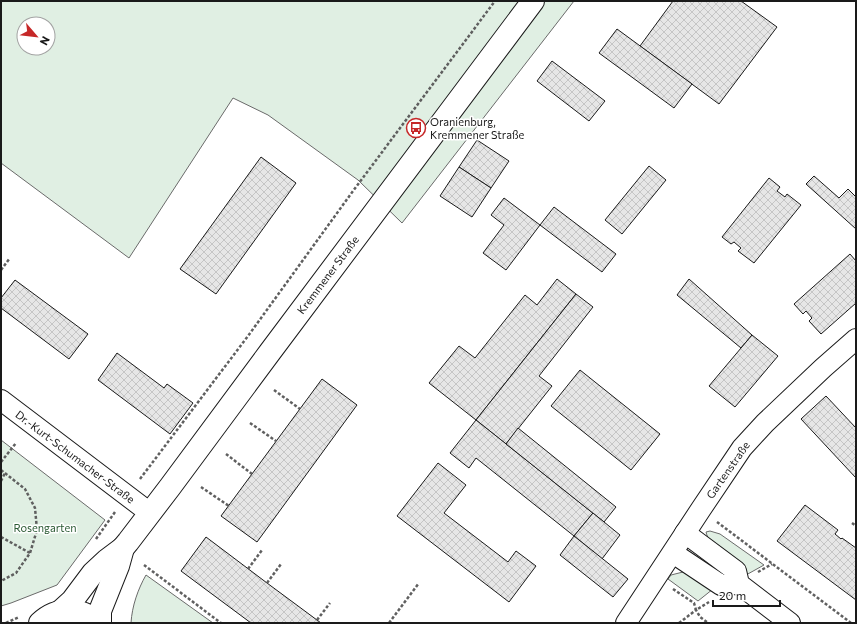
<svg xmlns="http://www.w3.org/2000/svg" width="857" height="624" font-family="Commissioner,sans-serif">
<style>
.green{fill:#e0efe3;stroke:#6a6a6a;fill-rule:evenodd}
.building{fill:url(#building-cross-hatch);stroke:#1a1a1a}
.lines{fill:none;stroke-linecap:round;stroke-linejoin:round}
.minor-casing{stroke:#1a1a1a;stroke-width:22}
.primary-casing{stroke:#1a1a1a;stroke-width:24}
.path{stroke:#5f5f5f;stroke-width:2.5;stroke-dasharray:3 2;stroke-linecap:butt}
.minor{stroke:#fff;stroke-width:20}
.primary{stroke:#fff;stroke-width:22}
.labels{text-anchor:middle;stroke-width:3;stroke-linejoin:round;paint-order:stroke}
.poi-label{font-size:11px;fill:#1a1a1a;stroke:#fff;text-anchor:start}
.street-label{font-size:11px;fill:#1a1a1a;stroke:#fff}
.park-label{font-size:11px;fill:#2b5a34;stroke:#fff}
</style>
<defs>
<pattern id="building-cross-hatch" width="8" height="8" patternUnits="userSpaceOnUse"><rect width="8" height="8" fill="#e6e6e6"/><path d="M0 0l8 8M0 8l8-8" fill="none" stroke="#c5c5c5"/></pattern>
</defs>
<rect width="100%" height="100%" fill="#fff"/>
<g class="green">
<path d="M1,1H574L402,223L358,180L268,115L233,98L129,258L1,163ZM24,24H48V48H24Z"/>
<polygon points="1,440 105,520 57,585 11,603 1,606"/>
<path d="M710,531L720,534L764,565L746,575C735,565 709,547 706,532Z"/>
<polygon points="683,572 713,589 698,601 668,579 671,575"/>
<path d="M146,575L213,623H131C132,606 138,589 146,575Z"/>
</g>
<g class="building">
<polygon points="673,1 741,1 777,27 719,104 640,46"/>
<polygon points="617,29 692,84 674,108 599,53"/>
<polygon points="552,61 605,101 589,121 537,81"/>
<polygon points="477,140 509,161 491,188 459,167"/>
<polygon points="261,157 296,183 216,294 180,269"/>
<polygon points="649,166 666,180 622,234 605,220"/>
<polygon points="459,167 491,188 472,217 440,196"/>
<polygon points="814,176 839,198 848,189 856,197 856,229 806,184"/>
<polygon points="769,178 780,187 777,191 785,197 787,194 801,205 754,263 738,251 741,248 734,242 731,244 722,237"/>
<polygon points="504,198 540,225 506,270 483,253 504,225 491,215"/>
<polygon points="554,207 616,254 602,272 540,225"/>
<polygon points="850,254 856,261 856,303 821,334 809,321 812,318 806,311 803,314 794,304"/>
<polygon points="557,279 576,294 476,420 429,383 459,346 475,358 525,295 537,305"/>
<polygon points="689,279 752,335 741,348 677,295"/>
<polygon points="15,280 88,334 69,359 1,308 1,298"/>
<polygon points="576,294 593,307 539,376 552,386 506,444 476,420"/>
<polygon points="752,335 778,356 735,407 709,386"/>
<polygon points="117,353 164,388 167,384 193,403 170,434 98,380"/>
<polygon points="580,370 660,434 631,470 551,406"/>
<polygon points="322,379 357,405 257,542 221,516"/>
<polygon points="826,396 856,428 856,478 801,419"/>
<polygon points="476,420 593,513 574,536 476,458 469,468 450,453"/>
<polygon points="518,428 616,507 604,522 506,444"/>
<polygon points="438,463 466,485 444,513 508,562 516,551 536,566 509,602 397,516"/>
<polygon points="805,505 838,530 835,534 841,539 842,538 856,548 856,600 777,541"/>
<polygon points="593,513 620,535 602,559 574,536"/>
<polygon points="574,536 628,579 613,597 560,555"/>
<polygon points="206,537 267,583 321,623 251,623 181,571"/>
</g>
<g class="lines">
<defs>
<g id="minor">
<polyline points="1,400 150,513"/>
<polyline points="685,533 736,571 739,584 790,623"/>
<polyline points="673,553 721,585 739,584"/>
<polyline points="626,623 701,509 742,448 765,423 823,368 856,339"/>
</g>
<g id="primary">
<polyline points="61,611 72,601 93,573 107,560 123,548"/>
<path d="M40,623C57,607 81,607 98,623"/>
<polyline points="100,623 100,611 118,566 123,548 128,542 170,487 270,352 533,1"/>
</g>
</defs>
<use href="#minor" class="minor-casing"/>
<use href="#primary" class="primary-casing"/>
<g class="path">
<polyline points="1,270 10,258"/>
<polyline points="274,390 300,409"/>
<polyline points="250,423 276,441"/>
<polyline points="226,454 252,474"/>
<polyline points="1,462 16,443"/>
<polyline points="1,470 25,489 35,508 37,530 30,553 16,573 1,581"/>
<polyline points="140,479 248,336 353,191 495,1"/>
<polyline points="1,481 5,473"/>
<polyline points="201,487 229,506"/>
<polyline points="717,522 851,623"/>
<polyline points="852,523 856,526"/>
<polyline points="1,537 30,553"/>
<polyline points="96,539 115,512"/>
<polyline points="144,565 221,623"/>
<polyline points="248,569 262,550"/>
<polyline points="758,572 772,564"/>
<polyline points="267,583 281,564"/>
<polyline points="673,589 694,603 696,610 709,602"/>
<polyline points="317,620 330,603"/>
<polyline points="6,623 19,617"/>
<polyline points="389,623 419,583"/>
<polyline points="679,623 696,610 700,617 708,623"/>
</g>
<use href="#minor" class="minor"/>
<use href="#primary" class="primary"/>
</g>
<defs>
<symbol id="bus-ring" viewBox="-11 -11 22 22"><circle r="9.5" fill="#fff" stroke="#c62828" stroke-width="1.5"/><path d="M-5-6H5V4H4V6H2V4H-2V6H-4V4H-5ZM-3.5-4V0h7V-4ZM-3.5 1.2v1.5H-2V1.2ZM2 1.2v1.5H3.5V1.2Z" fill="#c62828"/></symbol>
</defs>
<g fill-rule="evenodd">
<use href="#bus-ring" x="405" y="117" width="22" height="22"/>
</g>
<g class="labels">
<g class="poi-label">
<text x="430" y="126">Oranienburg,<tspan x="430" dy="13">Kremmener Straße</tspan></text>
</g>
<g class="street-label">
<text transform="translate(328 275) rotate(-53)" y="4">Kremmener Straße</text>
<text transform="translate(75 457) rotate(37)" y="4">Dr.-Kurt-Schumacher-Straße</text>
<text transform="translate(728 470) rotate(-55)" y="4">Gartenstraße</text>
</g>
<g class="park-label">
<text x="45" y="532">Rosengarten</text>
</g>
</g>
<rect width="857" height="624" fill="none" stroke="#1a1a1a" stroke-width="4"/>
<g transform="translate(36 36) rotate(118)"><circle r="19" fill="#ffffff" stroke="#a3a3a3"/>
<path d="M0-3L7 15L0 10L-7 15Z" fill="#c62828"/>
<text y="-6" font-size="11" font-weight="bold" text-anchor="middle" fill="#1a1a1a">N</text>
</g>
<path d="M713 600v6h67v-6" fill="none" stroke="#1a1a1a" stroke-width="2"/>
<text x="719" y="600" font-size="12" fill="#1a1a1a" stroke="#ffffff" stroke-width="3" paint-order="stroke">20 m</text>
</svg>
